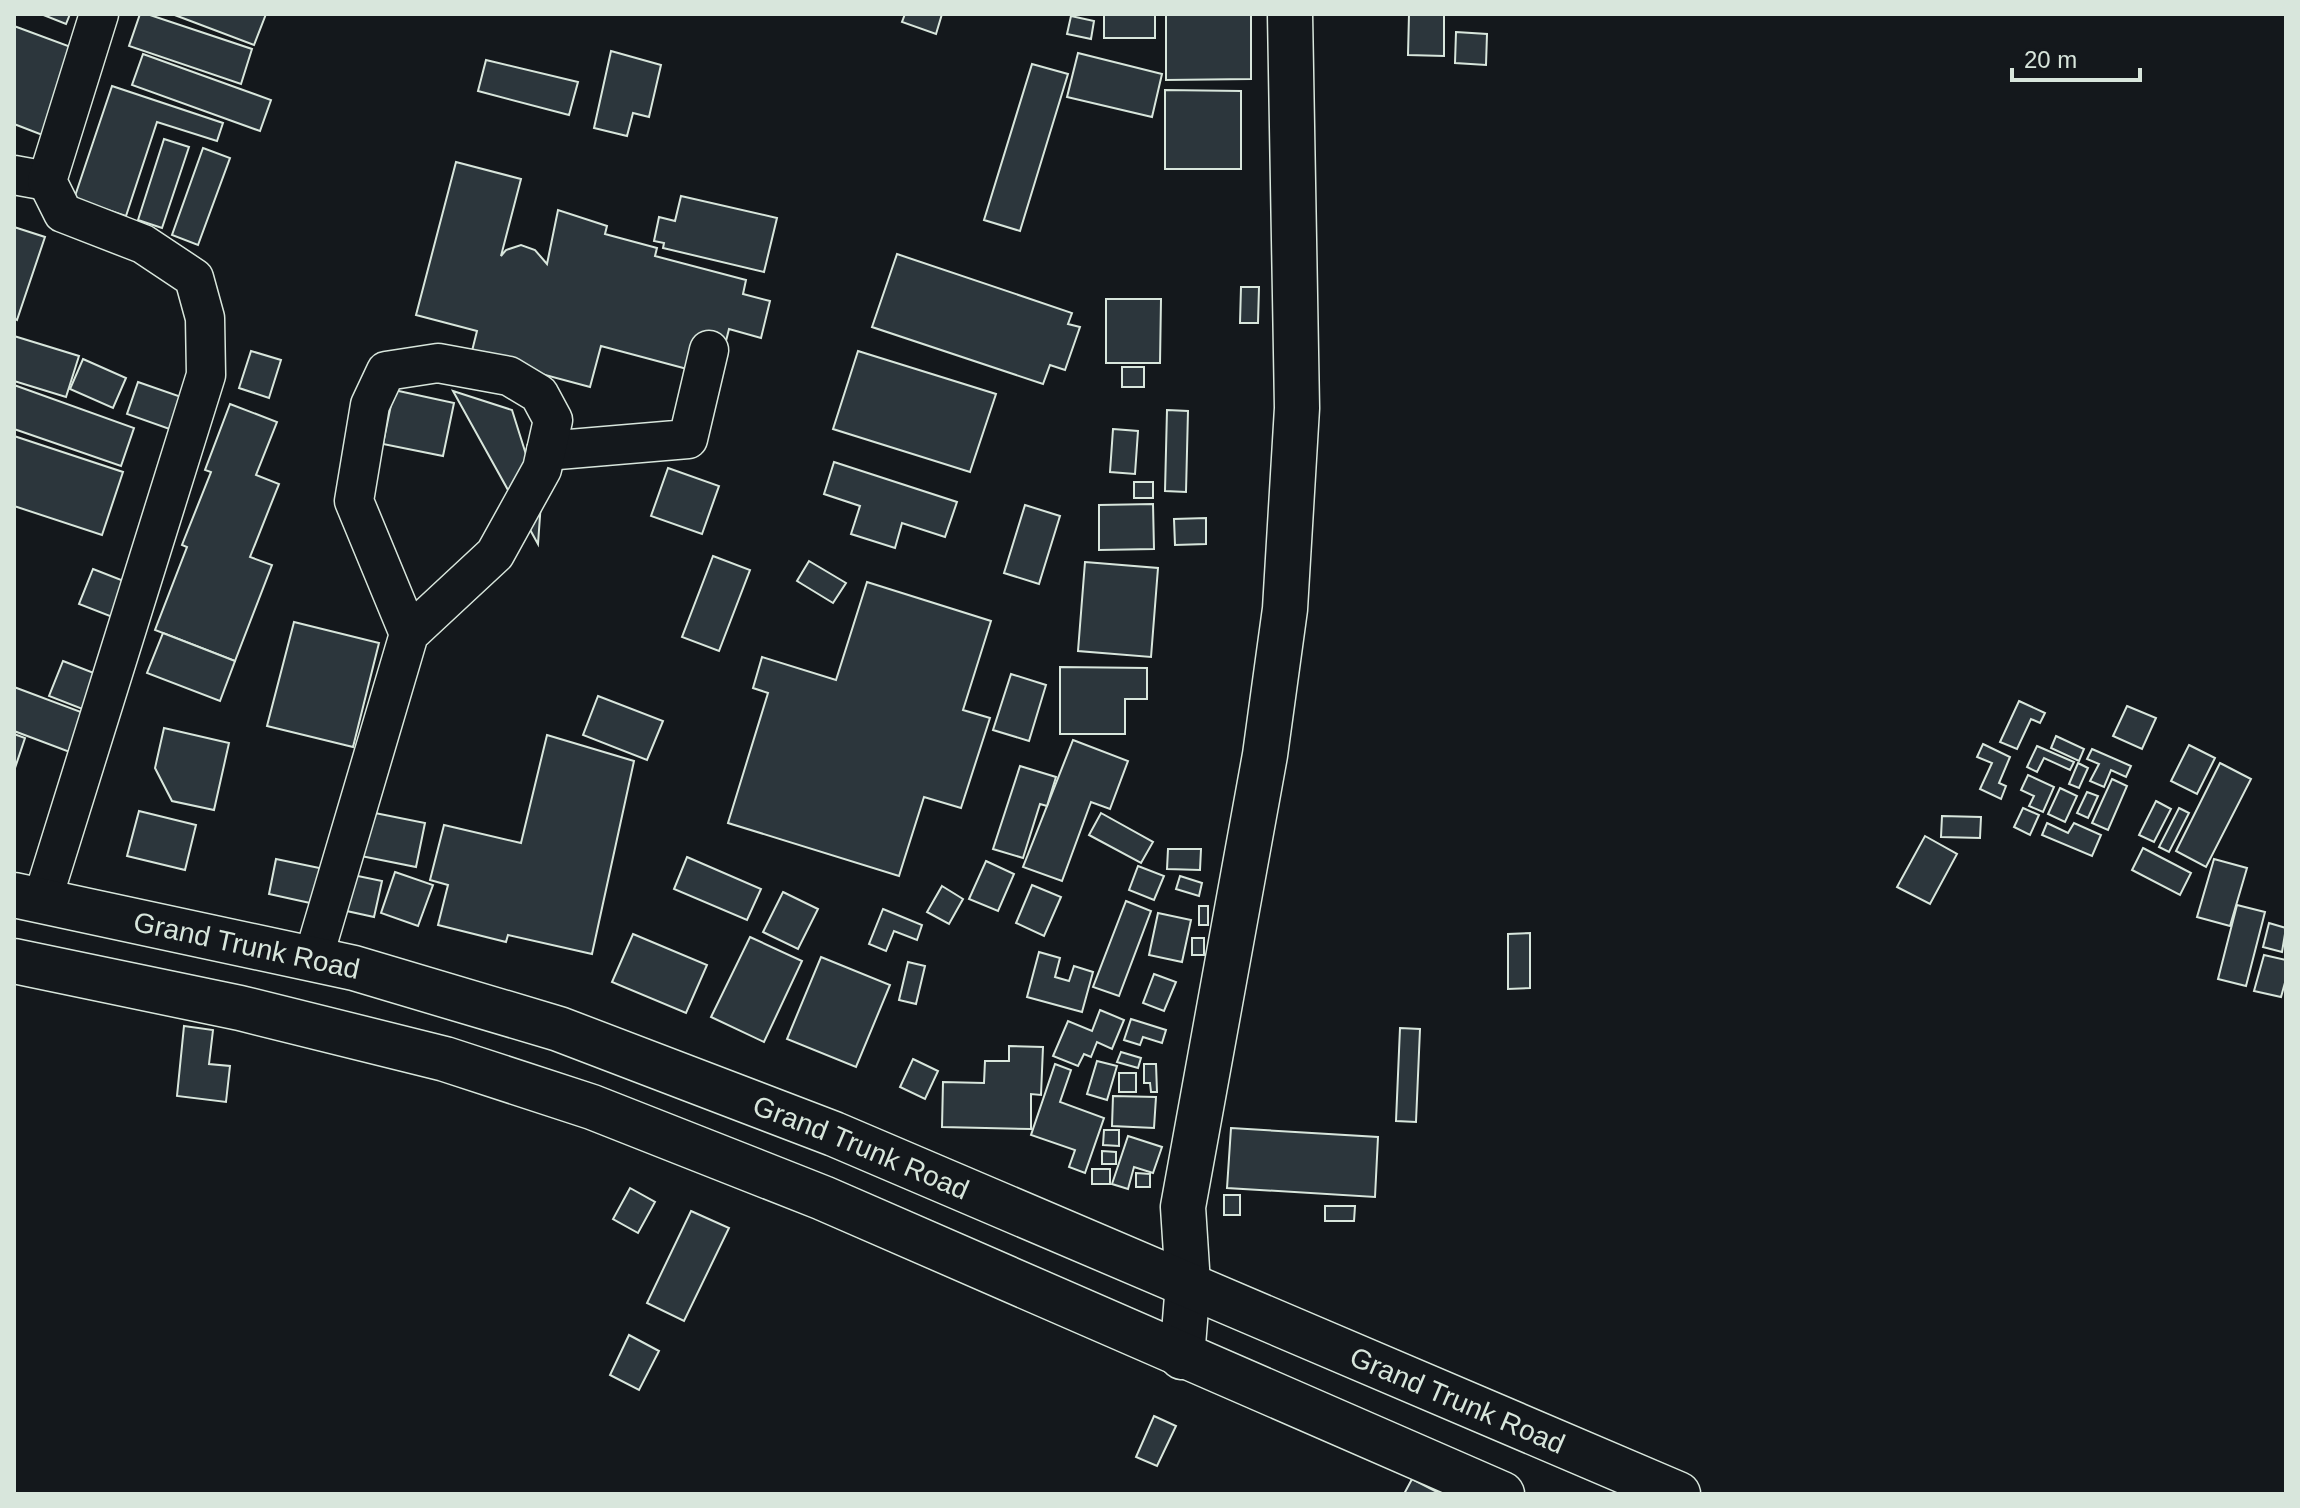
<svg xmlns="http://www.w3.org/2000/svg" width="2300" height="1508" font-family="Arial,sans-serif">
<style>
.building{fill:#2c363c;stroke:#d8e6dc;stroke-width:2}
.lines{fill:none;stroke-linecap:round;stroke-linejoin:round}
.minor-casing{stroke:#d8e6dc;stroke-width:41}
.tertiary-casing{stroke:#d8e6dc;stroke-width:47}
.trunk-casing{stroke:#d8e6dc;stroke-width:47}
.minor{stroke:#14181c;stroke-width:38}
.tertiary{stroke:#14181c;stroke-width:44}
.trunk{stroke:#14181c;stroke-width:44}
.labels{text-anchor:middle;stroke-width:6;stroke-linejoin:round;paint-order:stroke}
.street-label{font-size:28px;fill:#d8e6dc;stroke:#14181c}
</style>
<rect width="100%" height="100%" fill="#14181c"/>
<g class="building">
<polygon points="41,14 70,14 66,24"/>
<polygon points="140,14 147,14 252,49 241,84 129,46"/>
<polygon points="172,14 266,14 254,45"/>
<polygon points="905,14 942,14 936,34 902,22"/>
<rect x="1104" y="14" width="51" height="24"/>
<polygon points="1166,14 1251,14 1251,79 1166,80"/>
<polygon points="1409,14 1444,14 1444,56 1408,55"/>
<polygon points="1071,16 1094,21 1091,39 1067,34"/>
<polygon points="14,26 79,50 45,136 14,124"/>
<polygon points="1456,32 1487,34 1486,65 1455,63"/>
<polygon points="611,51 661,65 649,117 633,113 627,136 594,128"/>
<polygon points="1078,53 1162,74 1152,117 1067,97"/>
<polygon points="143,54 271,100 260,131 132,85"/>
<polygon points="486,60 578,82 569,115 478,91"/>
<polygon points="1032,64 1068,74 1020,231 984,220"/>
<polygon points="112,86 223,123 217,141 157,122 126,216 74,199"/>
<polygon points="1165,90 1241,91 1241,169 1165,169"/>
<polygon points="164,139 189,147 162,228 138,220"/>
<polygon points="203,148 230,158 198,245 172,235"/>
<polygon points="456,162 521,179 501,256 506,250 521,245 535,250 547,264 558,210 607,226 605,234 657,248 655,256 746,280 743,294 770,301 761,338 729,329 717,377 601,346 590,387 471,355 477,331 416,315"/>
<polygon points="681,196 777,218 764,272 663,248 664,243 654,241 659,217 675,221"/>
<polygon points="14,227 45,237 17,320 14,318"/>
<polygon points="897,254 1072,313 1068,324 1080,327 1065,370 1050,365 1043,384 872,327"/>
<polygon points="1241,287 1259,287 1258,323 1240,323"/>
<polygon points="1106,299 1161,299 1160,363 1106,363"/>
<polygon points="14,336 79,356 66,397 14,381"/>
<polygon points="251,351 281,360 269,398 239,388"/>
<polygon points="858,351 996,394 970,472 833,429"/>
<polygon points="83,359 126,378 113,408 70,389"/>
<rect x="1122" y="367" width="22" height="20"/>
<polygon points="138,382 190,400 178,432 127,414"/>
<polygon points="14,385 134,428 121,466 14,429"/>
<polygon points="394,390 454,403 443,456 383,444"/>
<polygon points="453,391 512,410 541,502 538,544"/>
<polygon points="230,404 277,422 256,475 279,484 250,557 272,565 235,661 155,630 187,547 182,545 211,472 205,470"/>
<polygon points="1167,410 1188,411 1186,492 1165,491"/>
<polygon points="1113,429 1138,431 1135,474 1110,472"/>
<polygon points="14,436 123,472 102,535 14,506"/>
<polygon points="834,462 957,502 945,537 902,523 895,548 851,534 860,506 824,494"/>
<polygon points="668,468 719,486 702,534 651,516"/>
<rect x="1134" y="482" width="19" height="16"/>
<polygon points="1153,504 1154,549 1099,550 1099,505"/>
<polygon points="1025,505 1060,516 1039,584 1004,573"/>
<polygon points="1206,518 1206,544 1175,545 1174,519"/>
<polygon points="713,556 750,570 719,651 682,637"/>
<polygon points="809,561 846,583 833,603 797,581"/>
<polygon points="1085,562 1158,568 1151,657 1078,651"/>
<polygon points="93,569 129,583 115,618 79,604"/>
<polygon points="867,582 991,621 963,710 990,718 961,808 924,797 899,876 728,823 768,693 753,688 762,657 836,680"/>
<polygon points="294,622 379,643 353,747 267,726"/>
<polygon points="163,633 235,661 220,701 147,673"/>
<polygon points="63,661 99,675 85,710 49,696"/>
<polygon points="1060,667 1147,668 1147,699 1125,699 1125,734 1060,734"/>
<polygon points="1011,674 1046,685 1029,741 993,730"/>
<polygon points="14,687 89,715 75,754 14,731"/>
<polygon points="598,696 663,721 647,760 583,735"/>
<polygon points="2019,701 2045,713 2040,723 2031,719 2017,749 2000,742"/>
<polygon points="2127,706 2156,718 2142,749 2113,736"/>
<polygon points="164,728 229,743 214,810 172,801 155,768"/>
<polygon points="14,734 25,738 14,771"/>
<polygon points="547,735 634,761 592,954 508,935 506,942 438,925 448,885 430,880 444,825 521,843"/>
<polygon points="2056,736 2084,749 2079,761 2051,748"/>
<polygon points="1073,740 1128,761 1110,809 1091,802 1062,881 1023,867"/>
<polygon points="1983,744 2010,757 1999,783 2006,786 2001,799 1980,789 1992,763 1977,757"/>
<polygon points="2189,745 2215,758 2197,794 2171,781"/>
<polygon points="2037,746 2074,762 2070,770 2044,758 2037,772 2027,767"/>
<polygon points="2092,749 2131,766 2126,777 2111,770 2104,787 2090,781 2099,764 2087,759"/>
<polygon points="2078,763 2088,768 2079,788 2069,784"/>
<polygon points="2220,763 2251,779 2206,867 2176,851"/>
<polygon points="1020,766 1056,777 1047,806 1040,804 1023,858 993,849"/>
<polygon points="2028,775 2054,787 2043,812 2029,806 2034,796 2021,790"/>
<polygon points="2112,779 2127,786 2108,830 2092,823"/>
<polygon points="2060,788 2077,796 2065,822 2048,814"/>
<polygon points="2087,792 2098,796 2088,818 2077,813"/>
<polygon points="2156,801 2171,809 2154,842 2139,835"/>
<polygon points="2023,808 2039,815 2030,835 2014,827"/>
<polygon points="2179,808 2189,813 2169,852 2159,847"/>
<polygon points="139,811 196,825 185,870 127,856"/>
<polygon points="365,811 425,823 416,867 356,855"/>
<polygon points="1101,813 1153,842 1141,863 1089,835"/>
<polygon points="1942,816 1981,817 1980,838 1941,837"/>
<polygon points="2047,823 2068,833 2074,823 2101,835 2092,856 2042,835"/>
<polygon points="1925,836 1957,854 1930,904 1897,887"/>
<polygon points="2143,848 2191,873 2180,895 2132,870"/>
<polygon points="1168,849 1201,849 1200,870 1167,869"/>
<polygon points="687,857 761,889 747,920 674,889"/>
<polygon points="276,859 382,881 374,917 269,894"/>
<polygon points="2214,859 2247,868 2230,926 2197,917"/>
<polygon points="986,861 1014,874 998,911 969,899"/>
<polygon points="1138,866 1164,876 1154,900 1129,890"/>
<polygon points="395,872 433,885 418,926 381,913"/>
<polygon points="1180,876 1202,883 1199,896 1176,889"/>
<polygon points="1032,885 1061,897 1044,936 1016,923"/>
<polygon points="942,886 963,899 949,924 927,912"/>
<polygon points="783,892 818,909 798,949 763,932"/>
<polygon points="1126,901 1151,911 1119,996 1093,987"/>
<polygon points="2237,905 2265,912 2246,986 2218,979"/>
<rect x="1199" y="906" width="9" height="19"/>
<polygon points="883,909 922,925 917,940 894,931 886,951 869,944"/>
<polygon points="1158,913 1191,920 1182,962 1149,955"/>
<polygon points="2269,923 2286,928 2282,952 2263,947"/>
<polygon points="1530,933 1530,988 1508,989 1508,934"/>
<polygon points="633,934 707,965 686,1013 612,982"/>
<polygon points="750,937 802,961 764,1042 711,1017"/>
<rect x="1192" y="938" width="12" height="17"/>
<polygon points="1039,952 1060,958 1055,977 1069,981 1074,966 1093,972 1082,1012 1027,997"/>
<polygon points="2264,955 2286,960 2286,979 2281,997 2254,991"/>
<polygon points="821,957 890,985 856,1067 787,1039"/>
<polygon points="908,962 925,966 916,1004 899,1000"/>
<polygon points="1154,974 1176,982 1164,1011 1143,1003"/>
<polygon points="1100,1010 1124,1020 1112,1049 1097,1042 1091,1057 1084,1054 1078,1066 1053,1056 1068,1021 1092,1031"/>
<polygon points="1131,1019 1166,1030 1162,1043 1143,1037 1140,1045 1124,1040"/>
<polygon points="184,1026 213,1030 209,1064 230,1066 226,1102 177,1096"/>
<polygon points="1400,1028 1420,1029 1416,1122 1396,1121"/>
<polygon points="1009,1046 1043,1047 1041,1095 1031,1094 1031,1129 942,1127 943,1082 984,1083 985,1061 1009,1061"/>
<polygon points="1121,1052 1141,1058 1138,1068 1117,1062"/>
<polygon points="913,1059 938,1071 925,1099 900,1087"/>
<polygon points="1097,1061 1117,1066 1107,1100 1087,1094"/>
<polygon points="1055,1064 1071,1070 1060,1102 1104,1118 1085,1173 1069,1167 1075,1150 1031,1135"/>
<polygon points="1144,1064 1156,1064 1157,1092 1151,1092 1150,1083 1144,1083"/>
<rect x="1119" y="1073" width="17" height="19"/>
<polygon points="1113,1096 1156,1097 1154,1128 1112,1126"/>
<polygon points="1231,1128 1378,1137 1375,1197 1227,1188"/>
<polygon points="1104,1130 1119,1130 1119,1146 1103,1145"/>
<polygon points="1128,1136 1162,1147 1153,1173 1134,1167 1128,1189 1112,1184"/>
<polygon points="1102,1151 1116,1152 1116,1164 1102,1164"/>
<rect x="1092" y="1169" width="18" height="15"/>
<polygon points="1136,1173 1150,1174 1150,1187 1136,1187"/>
<polygon points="630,1188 655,1202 638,1233 613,1219"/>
<rect x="1224" y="1195" width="16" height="20"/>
<polygon points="1325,1206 1355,1206 1354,1221 1325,1221"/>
<polygon points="691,1211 729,1228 684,1321 647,1303"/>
<polygon points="629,1335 659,1351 639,1390 610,1375"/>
<polygon points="1154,1416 1176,1426 1157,1466 1136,1457"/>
<polygon points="1412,1479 1441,1494 1404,1494"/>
</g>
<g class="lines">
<defs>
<g id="minor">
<polyline points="14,175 47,181"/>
<polyline points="546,451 688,439 709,350"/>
<polyline points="42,901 206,375 205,318 194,278 143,244 63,213 47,181 99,14"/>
<polyline points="313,959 409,634 354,501 370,405 386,371 438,363 509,376 539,394 553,420 542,469 495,554 409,634"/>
</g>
<polyline id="tertiary" points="1182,1357 1188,1284 1183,1207 1265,755 1285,609 1297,408 1290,14"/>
<g id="trunk">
<path id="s1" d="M14,895L354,968L559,1029L834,1134L1678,1494"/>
<polyline points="14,961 240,1008 445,1059 592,1107 823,1198 1502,1494"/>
</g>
</defs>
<use href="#minor" class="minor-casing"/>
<use href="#tertiary" class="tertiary-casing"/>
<use href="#trunk" class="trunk-casing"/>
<use href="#minor" class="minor"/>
<use href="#tertiary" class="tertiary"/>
<use href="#trunk" class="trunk"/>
</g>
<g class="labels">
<g class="street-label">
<text dy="10" stroke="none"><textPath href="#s1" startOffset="238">Grand Trunk Road</textPath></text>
<text dy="10" stroke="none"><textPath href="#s1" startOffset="886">Grand Trunk Road</textPath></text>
<text dy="10" stroke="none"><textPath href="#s1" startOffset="1534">Grand Trunk Road</textPath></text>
</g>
</g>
<rect width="2300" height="1508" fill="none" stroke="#d8e6dc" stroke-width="32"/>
<path d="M2012 68v12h128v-12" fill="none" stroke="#d8e6dc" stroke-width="4"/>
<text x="2024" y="68" font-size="24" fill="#d8e6dc" stroke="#14181c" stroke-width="6" paint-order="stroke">20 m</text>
</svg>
